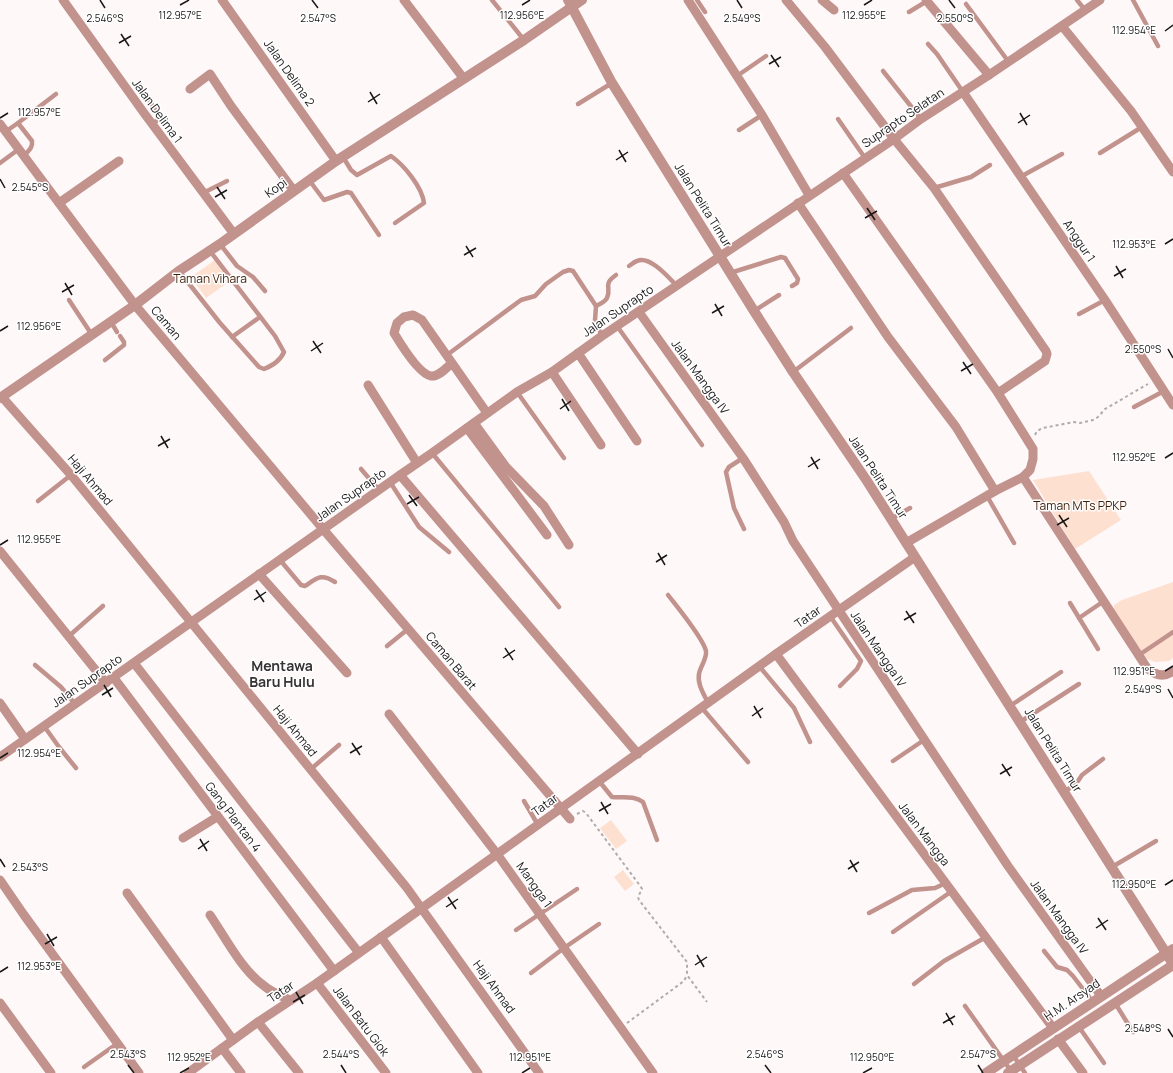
<svg xmlns="http://www.w3.org/2000/svg" width="1173" height="1073" font-family="Manrope,sans-serif">
<style>
.green{fill:#fee0d0}
.lines{fill:none;stroke-linecap:round;stroke-linejoin:round}
.path{stroke:#b0abac;stroke-width:2;stroke-dasharray:3 3;stroke-linecap:butt}
.service{stroke:#c2928d;stroke-width:4.5}
.minor{stroke:#c2928d;stroke-width:9}
.tertiary{stroke:#c2928d;stroke-width:10}
.ticks{fill:none;stroke:#191717;stroke-width:1.5}
.labels{text-anchor:middle;stroke-width:3;stroke-linejoin:round;paint-order:stroke}
.street-label{font-size:12px;fill:#191717;stroke:#fff}
.park-label{font-size:12px;fill:#401f0a;stroke:#fff}
.quarter-label{font-size:14px;font-weight:bold;fill:#373334;stroke:#fff}
.ticks-label{font-size:10px;text-anchor:middle;fill:#191717;stroke:#fff;stroke-width:3;stroke-linejoin:round;paint-order:stroke}
</style>
<rect width="100%" height="100%" fill="#fef8f9"/>
<g class="green">
<polygon points="215,260 230,281 206,298 191,277"/>
<polygon points="1089,471 1121,520 1075,549 1033,480"/>
<polygon points="1173,582 1173,658 1169,661 1155,662 1144,658 1114,615 1114,605 1122,600"/>
<polygon points="611,820 627,841 616,849 600,828"/>
<polygon points="623,870 634,884 625,891 614,877"/>
</g>
<g class="lines">
<g class="path">
<polyline points="1035,435 1037,431 1043,428 1074,422 1080,423 1093,420 1098,417 1105,409 1148,384"/>
<polyline points="577,814 583,811 586,813 641,887 642,889 638,897 639,900 687,962 687,975 707,1002"/>
<polyline points="627,1023 684,981 687,975"/>
</g>
<g class="service">
<polyline points="492,0 524,40"/>
<polyline points="697,0 705,12"/>
<polyline points="1077,0 1085,10"/>
<polyline points="1133,0 1158,46"/>
<polyline points="966,4 1008,61"/>
<polyline points="909,12 927,1"/>
<polyline points="928,44 937,54 963,92"/>
<polyline points="883,71 921,119"/>
<polyline points="737,76 766,56"/>
<polyline points="139,84 159,116 157,120 153,125"/>
<polyline points="578,104 612,83"/>
<polyline points="838,119 865,158"/>
<polyline points="18,123 56,94"/>
<polyline points="739,130 762,115"/>
<path d="M5,132L18,123L32,141C33,148 28,151 24,156"/>
<polyline points="1100,153 1142,127"/>
<path d="M343,157L351,170L357,175L391,156C404,165 422,187 424,203L395,223"/>
<polyline points="0,163 19,149"/>
<polyline points="1022,176 1062,154"/>
<polyline points="309,180 324,200 347,192 351,193 379,235"/>
<polyline points="934,188 971,177 990,165"/>
<polyline points="203,193 227,181"/>
<polyline points="220,244 237,266 253,277 265,291"/>
<path d="M629,266C632,264 634,262 637,261C650,255 669,278 677,286"/>
<path d="M179,271L220,323L259,367L264,369C273,365 280,361 284,352L275,336L210,251"/>
<polyline points="730,273 781,257 785,258 798,279 797,283 792,286"/>
<polyline points="69,300 92,335"/>
<path d="M596,306C600,304 605,302 607,298C612,287 602,285 616,275"/>
<polyline points="754,311 779,295"/>
<polyline points="1079,314 1105,300"/>
<polyline points="111,322 117,332"/>
<polyline points="617,326 702,445"/>
<polyline points="232,337 260,317"/>
<polyline points="447,355 521,300 535,296 546,284 563,272 569,270 573,271 596,306 595,320 602,336"/>
<polyline points="105,360 124,345 124,342 120,336"/>
<polyline points="793,372 851,328"/>
<polyline points="517,392 564,458"/>
<polyline points="1134,407 1164,391"/>
<polyline points="432,453 559,607"/>
<polyline points="743,458 729,467 726,472 734,508 744,529"/>
<polyline points="361,469 379,490"/>
<polyline points="390,482 419,527 449,552"/>
<polyline points="987,496 1014,543"/>
<polyline points="38,501 71,475"/>
<polyline points="891,519 910,508"/>
<path d="M280,560L301,585L305,586C317,578 321,573 335,582"/>
<path d="M668,595C678,608 703,638 706,651C707,659 700,667 699,674C697,684 704,694 708,703"/>
<polyline points="1070,603 1098,649"/>
<polyline points="830,616 861,661 857,669 840,686"/>
<polyline points="1079,618 1104,601"/>
<polyline points="69,636 103,606"/>
<polyline points="387,646 408,629"/>
<polyline points="1139,655 1173,632"/>
<polyline points="35,665 61,687 75,704"/>
<polyline points="759,666 794,708 810,742"/>
<polyline points="1010,706 1061,672"/>
<polyline points="702,708 748,762"/>
<polyline points="1020,722 1079,684"/>
<polyline points="44,726 59,747 76,768"/>
<polyline points="893,761 924,740"/>
<polyline points="311,769 339,745"/>
<path d="M599,781L612,797C623,798 634,795 643,802L657,840"/>
<polyline points="1065,792 1078,781 1082,775 1103,759"/>
<polyline points="524,801 538,825"/>
<polyline points="1112,867 1156,841"/>
<polyline points="869,913 912,890 935,888 946,883"/>
<polyline points="516,930 577,889"/>
<polyline points="893,932 952,891"/>
<polyline points="1044,951 1057,967 1067,970 1073,976 1093,1002"/>
<polyline points="531,973 564,948 599,924"/>
<polyline points="914,984 944,961 986,937"/>
<polyline points="1115,1003 1133,1032"/>
<polyline points="965,1006 1011,1071"/>
<polyline points="1079,1027 1104,1063"/>
<polyline points="1013,1055 1025,1073"/>
<polyline points="84,1067 118,1043"/>
</g>
<g class="minor">
<polyline points="63,0 144,113 234,234"/>
<polyline points="222,0 336,161"/>
<polyline points="404,0 464,79"/>
<polyline points="688,0 762,115 809,195"/>
<polyline points="786,0 825,47 894,139 934,188 1046,351 1047,354 1045,361 998,393"/>
<polyline points="822,0 834,10"/>
<polyline points="926,0 989,75"/>
<polyline points="1062,26 1131,111 1173,172"/>
<polyline points="190,89 210,74 231,106 294,191"/>
<polyline points="963,92 1105,300 1173,405"/>
<polyline points="0,124 135,305 323,529 570,819"/>
<polyline points="843,173 998,393 1033,449 1033,459 1030,470 1023,477 995,491 906,543"/>
<polyline points="59,203 119,161"/>
<polyline points="798,203 888,337 956,427 995,491"/>
<polyline points="639,312 743,458 784,522 793,541 1008,866 1101,996"/>
<polyline points="578,353 637,441"/>
<path d="M452,363C447,367 439,377 431,376C419,374 400,343 394,333L397,323L404,317L413,315L422,320L487,413"/>
<polyline points="552,372 601,445"/>
<polyline points="368,385 417,463"/>
<polyline points="2,397 71,475 112,525 407,888 539,1073"/>
<polyline points="474,423 506,467 544,506 569,545"/>
<polyline points="467,428 547,535"/>
<polyline points="400,475 638,754"/>
<path d="M1023,477L1147,668C1155,675 1164,678 1173,671"/>
<polyline points="0,551 106,683"/>
<polyline points="259,574 347,673"/>
<polyline points="776,654 1053,1028"/>
<polyline points="134,663 359,953"/>
<polyline points="114,678 334,971"/>
<polyline points="0,703 25,739"/>
<polyline points="389,714 497,854 653,1073"/>
<polyline points="0,757 400,475 432,453 517,392 552,372 602,336 894,139 921,119 989,75 1100,0"/>
<polyline points="183,838 217,817"/>
<polyline points="0,880 24,915 139,1073"/>
<polyline points="127,893 233,1040"/>
<path d="M210,915C225,937 241,969 263,985C271,992 281,996 290,1000"/>
<polyline points="381,937 478,1073"/>
<polyline points="317,983 386,1073"/>
<polyline points="0,1003 51,1073"/>
<polyline points="258,1022 299,1073"/>
<polyline points="1058,1039 1083,1073"/>
<polyline points="222,1048 241,1073"/>
<polyline points="188,1073 258,1022 317,983 422,908 776,654 915,557"/>
</g>
<g class="tertiary">
<polyline points="568,0 612,83 754,311 793,372 867,481 1173,964"/>
<polyline points="0,398 135,305 179,271 220,244 336,161 524,40 582,0"/>
<polyline points="986,1073 1173,949"/>
<polyline points="1008,1073 1173,965"/>
</g>
</g>
<path class="ticks" d="M100,0L105,8M312,0L318,8M737,0L742,8M949,0L955,8M180,5L189,0M522,5L530,0M864,5L872,0M1165,31L1173,25M121,34L129,46M119,43L131,36M771,55L779,67M769,64L781,57M370,92L377,104M368,102L380,94M1020,113L1027,125M0,118L8,113M1018,123L1030,115M619,150L626,162M616,160L628,152M0,179L5,188M217,187L225,199M215,197L227,190M867,208L875,220M865,218L877,211M1165,244L1173,239M466,246L473,257M464,255L476,248M1116,266L1123,278M1114,276L1126,269M65,283L72,295M62,292L74,285M715,304L722,316M712,313L724,306M0,331L8,326M313,341L321,353M1168,349L1173,358M311,351L323,343M963,362L971,374M961,371L973,364M562,399L569,411M560,409L571,401M161,436L168,448M158,446L170,439M811,457L818,469M1165,458L1173,453M808,467L820,459M409,495L417,506M407,504L419,497M1059,515L1067,527M1057,525L1069,518M0,545L8,540M658,553L665,565M656,562L667,555M256,590L264,602M254,600L266,592M906,611L914,623M904,620L916,613M505,648L513,660M503,658L515,650M1165,671L1173,666M104,685L111,697M1168,689L1173,698M102,695L113,688M754,706L761,718M752,716L763,708M352,743L360,755M350,753L362,746M0,758L8,753M1002,764L1010,776M1000,774L1012,767M601,802L608,814M599,811L611,804M200,839L207,851M198,849L209,841M0,859L5,867M850,860L857,872M848,869L859,862M1165,885L1173,880M448,897L456,909M446,907L458,899M1098,918L1106,930M1096,928L1108,920M47,934L54,946M45,944L57,937M697,955L704,967M695,965L707,957M0,972L8,967M296,992L303,1004M293,1002L305,995M946,1013L953,1025M943,1023L955,1016M1168,1029L1173,1037M128,1065L134,1073M341,1065L346,1073M765,1065L771,1073M978,1065L983,1073M180,1073L189,1068M522,1073L530,1068M863,1073L872,1068"/>
<g class="labels">
<g class="street-label">
<text transform="translate(289 73) rotate(55)" y="4">Jalan Delima 2</text>
<text transform="translate(157 111) rotate(54)" y="4">Jalan Delima 1</text>
<text transform="translate(903 118) rotate(-34)" y="4">Suprapto Selatan</text>
<text transform="translate(276 188) rotate(-36)" y="4">Kopi</text>
<text transform="translate(703 205) rotate(58)" y="4">Jalan Pelita Timur</text>
<text transform="translate(1079 241) rotate(56)" y="4">Anggur 1</text>
<text transform="translate(618 311) rotate(-34)" y="4">Jalan Suprapto</text>
<text transform="translate(166 323) rotate(50)" y="4">Caman</text>
<text transform="translate(700 377) rotate(54)" y="4">Jalan Mangga IV</text>
<text transform="translate(878 477) rotate(57)" y="4">Jalan Pelita Timur</text>
<text transform="translate(90 480) rotate(50)" y="4">Haji Ahmad</text>
<text transform="translate(351 495) rotate(-35)" y="4">Jalan Suprapto</text>
<text transform="translate(808 617) rotate(-35)" y="4">Tatar</text>
<text transform="translate(878 649) rotate(56)" y="4">Jalan Mangga IV</text>
<text transform="translate(451 661) rotate(50)" y="4">Caman Barat</text>
<text transform="translate(87 681) rotate(-35)" y="4">Jalan Suprapto</text>
<text transform="translate(295 731) rotate(51)" y="4">Haji Ahmad</text>
<text transform="translate(1053 750) rotate(58)" y="4">Jalan Pelita Timur</text>
<text transform="translate(545 805) rotate(-36)" y="4">Tatar</text>
<text transform="translate(233 817) rotate(53)" y="4">Gang Plantan 4</text>
<text transform="translate(924 834) rotate(53)" y="4">Jalan Mangga</text>
<text transform="translate(534 885) rotate(55)" y="4">Mangga 1</text>
<text transform="translate(1059 917) rotate(54)" y="4">Jalan Mangga IV</text>
<text transform="translate(494 987) rotate(54)" y="4">Haji Ahmad</text>
<text transform="translate(281 992) rotate(-34)" y="4">Tatar</text>
<text transform="translate(1072 1000) rotate(-34)" y="4">H.M. Arsyad</text>
<text transform="translate(361 1021) rotate(53)" y="4">Jalan Batu Giok</text>
</g>
<g class="park-label">
<text x="210" y="283">Taman Vihara</text>
<text x="1080" y="510">Taman MTs PPKP</text>
</g>
<g class="quarter-label">
<text x="282" y="671">Mentawa<tspan x="282" dy="16">Baru Hulu</tspan></text>
</g>
</g>
<g class="ticks-label">
<text x="180" y="19">112.957°E</text>
<text x="522" y="19">112.956°E</text>
<text x="864" y="19">112.955°E</text>
<text x="105" y="22">2.546°S</text>
<text x="318" y="22">2.547°S</text>
<text x="742" y="22">2.549°S</text>
<text x="955" y="22">2.550°S</text>
<text x="1134" y="34">112.954°E</text>
<text x="39" y="116">112.957°E</text>
<text x="30" y="191">2.545°S</text>
<text x="1134" y="248">112.953°E</text>
<text x="39" y="330">112.956°E</text>
<text x="1143" y="353">2.550°S</text>
<text x="1134" y="461">112.952°E</text>
<text x="39" y="543">112.955°E</text>
<text x="1134" y="675">112.951°E</text>
<text x="1143" y="693">2.549°S</text>
<text x="39" y="757">112.954°E</text>
<text x="30" y="871">2.543°S</text>
<text x="1134" y="888">112.950°E</text>
<text x="39" y="970">112.953°E</text>
<text x="1143" y="1032">2.548°S</text>
<text x="128" y="1058">2.543°S</text>
<text x="341" y="1058">2.544°S</text>
<text x="765" y="1058">2.546°S</text>
<text x="978" y="1058">2.547°S</text>
<text x="189" y="1061">112.952°E</text>
<text x="530" y="1061">112.951°E</text>
<text x="872" y="1061">112.950°E</text>
</g>
</svg>
